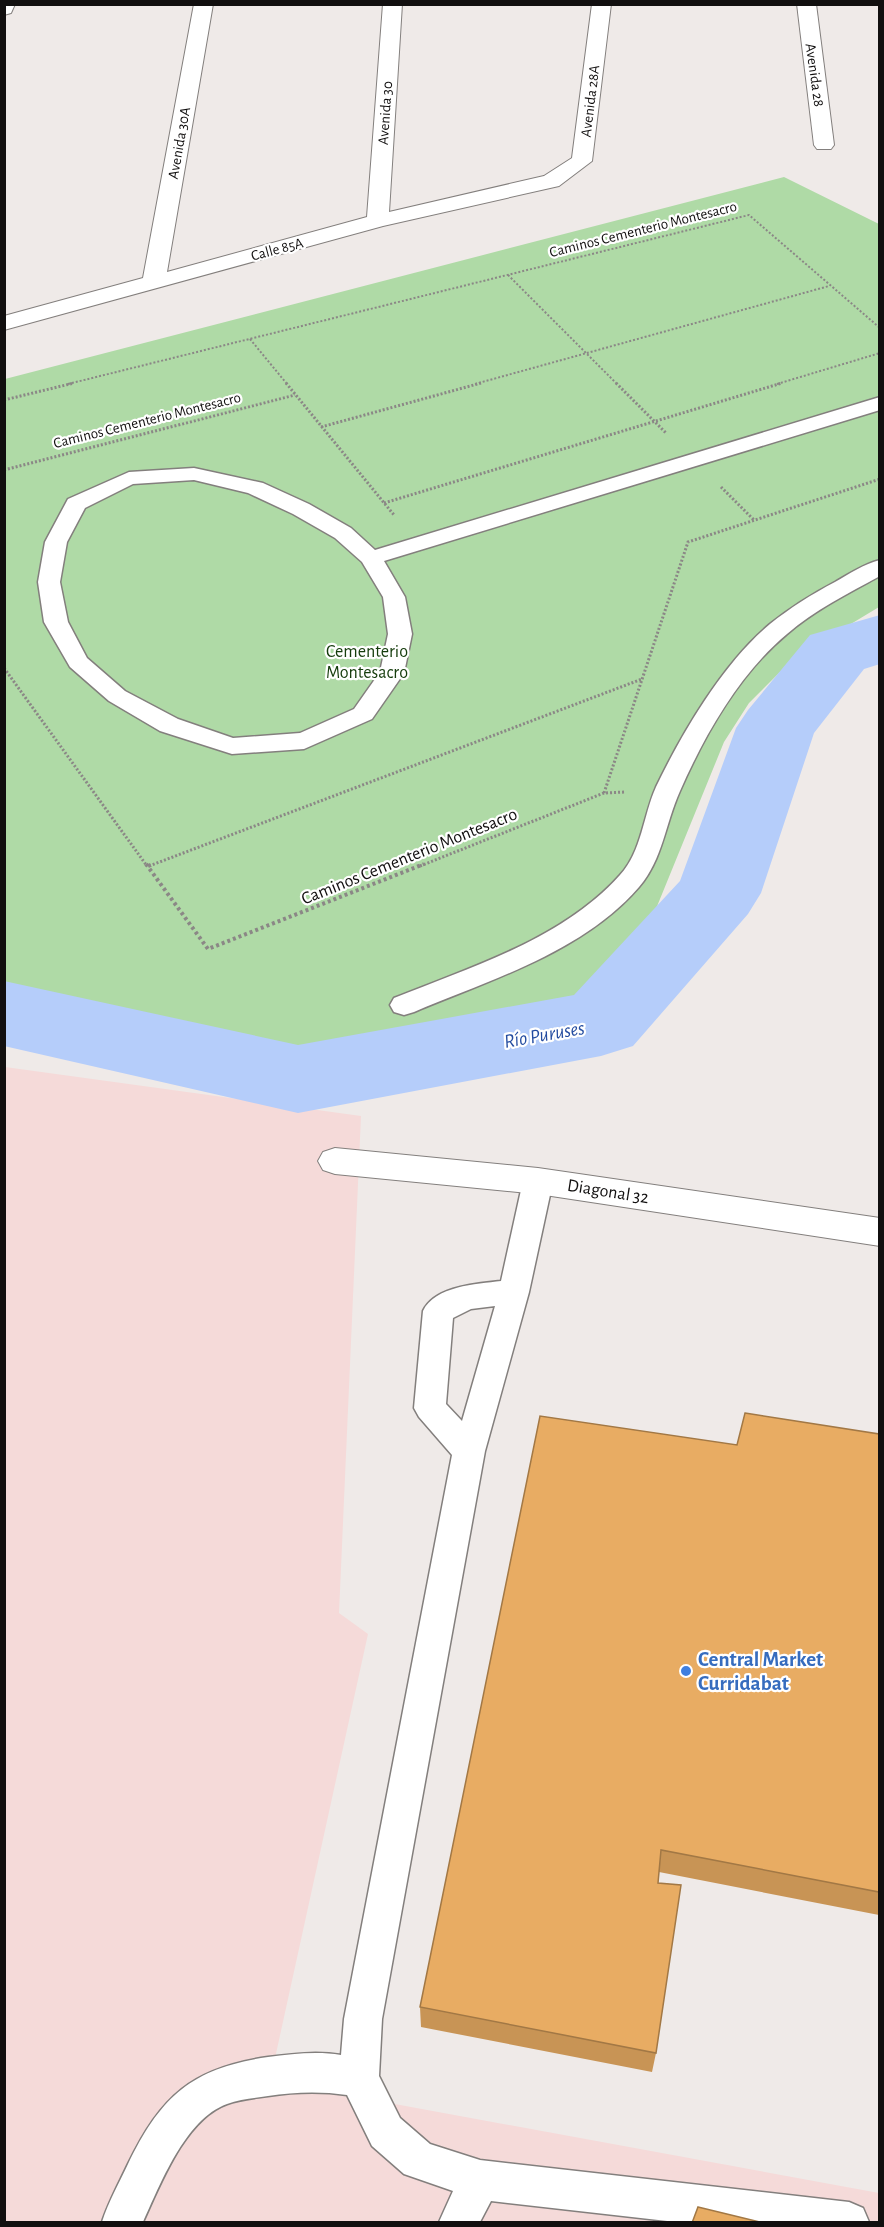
<svg xmlns="http://www.w3.org/2000/svg" width="884" height="2227" font-family="'Alegreya Sans',sans-serif">
<style>
.industrial{fill:#f5dad9}
.green{fill:#afdaa6}
.lines{fill:none;stroke-linecap:round;stroke-linejoin:round}
.river{fill:#b5cdfa;fill-rule:evenodd}
.lane-casing{stroke:#837f7d;stroke-width:3}
.street-casing{stroke:#837f7d;stroke-width:2}
.path-far2{stroke:#8b8786;stroke-width:2;stroke-dasharray:2 2;stroke-linecap:butt}
.path-far1{stroke:#8b8786;stroke-width:3;stroke-dasharray:2 2;stroke-linecap:butt}
.path{stroke:#8b8786;stroke-width:4;stroke-dasharray:3 3;stroke-linecap:butt}
.lane{fill:#fff;fill-rule:evenodd}
.street{fill:#fff;fill-rule:evenodd}
.wall{fill:#c89455}
.building{fill:#e8ac63;stroke:#a27845;stroke-width:1.5}
.shop-dot{fill:#3f7fe0;stroke:#fff;stroke-width:2}
.labels{text-anchor:middle;stroke-width:4.5;stroke-linejoin:round;paint-order:stroke}
.far-street-label{font-size:15px;fill:#110f0f;stroke:#fff}
.park-label{font-size:18px;fill:#153c0c;stroke:#fff}
.street-label{font-size:18px;fill:#110f0f;stroke:#fff}
.water-label{font-size:20px;font-style:italic;fill:#244ca0;stroke:#fff}
.near-shop-label{font-size:21px;font-weight:bold;fill:#366cbe;stroke:#fff;text-anchor:start}
</style>
<rect width="100%" height="100%" fill="#efeae8"/>
<polygon class="industrial" points="5,1067 361,1116 339,1613 368,1634 270,2081 879,2193 879,2222 5,2222"/>
<polygon class="green" points="784,177 879,224 879,607 816,645 780,672 749,703 724,742 649,926 602,983 528,1018 441,1039 310,1050 105,1016 5,987 5,379"/>
<g class="lines">
<polygon class="river" points="880,615 880,664 864,669 814,733 761,893 748,914 633,1046 601,1056 298,1113 4,1046 4,981 298,1045 574,995 680,881 736,728 748,710 810,635"/>
<defs>
<g id="lane">
<path d="M880,397V410L384,561L405,597L412,634L404,673L372,719L304,749L232,754L160,731L109,701L70,667L44,622L38,582L45,542L68,499L129,472L194,468L263,483L309,504L351,528L375,550ZM194,480L248,493L293,514L335,538L362,562L383,597L388,634L380,672L354,709L300,733L233,738L178,719L125,691L87,658L68,622L60,582L67,542L85,508L133,484Z"/>
<path d="M880,560V576C847,594 815,610 787,634C740,673 704,736 680,791C665,824 663,859 639,887C583,952 490,980 414,1012L404,1015L394,1012L390,1005L394,998C471,967 563,939 620,875C642,851 643,816 656,787C682,733 723,663 770,624C790,608 812,594 835,582C849,574 864,564 880,560Z"/>
<path d="M538,1170L548,1173L553,1181L529,1292L485,1451L382,2019L379,2076L400,2118L430,2144L480,2160L849,2202L863,2208L869,2222H676L491,2201L480,2222H439L453,2191L404,2174L372,2146L347,2095C320,2091 294,2092 268,2096C255,2098 240,2099 227,2104C185,2119 160,2185 143,2222H102C108,2203 119,2183 128,2164C161,2096 192,2068 268,2057C292,2054 317,2051 341,2055L344,2019L452,1455L419,1417L414,1408L423,1311C435,1286 476,1284 501,1281L523,1181L528,1173ZM495,1306L462,1421L446,1404L453,1318L471,1309Z"/>
</g>
<g id="street">
<polygon points="4,4 15,4 11,13 4,15"/>
<polygon points="194,4 213,4 167,272 367,217 383,4 402,4 389,212 544,176 572,158 592,4 611,4 592,161 559,186 383,226 4,330 4,316 143,278"/>
<polygon points="797,4 816,4 834,145 831,149 817,149 814,145"/>
<polygon points="335,1148 538,1168 880,1218 880,1246 538,1194 335,1174 323,1170 318,1161 323,1152"/>
</g>
</defs>
<use href="#lane" class="lane-casing"/>
<use href="#street" class="street-casing"/>
<g class="path-far2">
<polyline points="508,275 617,384"/>
<polyline points="250,339 287,384"/>
<polyline points="68,384 749,215 880,328"/>
<polyline points="475,384 829,286"/>
<polyline points="777,384 880,353"/>
</g>
<g class="path-far1">
<polyline points="286,383 394,515"/>
<polyline points="616,383 666,433"/>
<polyline points="4,400 74,383"/>
<polyline points="321,427 481,383"/>
<polyline points="4,470 295,395"/>
<polyline points="721,487 754,520"/>
<polyline points="384,503 782,383"/>
<polyline points="4,668 147,866"/>
<polyline points="604,793 688,542 880,479"/>
<polyline points="149,866 642,679"/>
<polyline points="420,866 604,793 626,792"/>
</g>
<g class="path">
<polyline points="146,864 208,949 424,864"/>
<polyline points="148,866 153,864"/>
</g>
<use href="#lane" class="lane"/>
<use href="#street" class="street"/>
</g>
<polygon class="wall" points="879,1434 879,1915 659,1872 658,1883 656,2053 652,2072 421,2027 420,2007 737,1445"/>
<g class="building">
<polygon points="745,1413 879,1434 879,1892 661,1850 658,1883 681,1885 656,2053 420,2007 540,1416 737,1445"/>
<polygon points="698,2207 764,2223 692,2223"/>
</g>
<circle class="shop-dot" cx="686" cy="1671" r="6"/>
<g class="labels">
<g class="far-street-label">
<text transform="translate(815 75) rotate(82)" y="5">Avenida 28</text>
<text transform="translate(590 101) rotate(-83)" y="5">Avenida 28A</text>
<text transform="translate(385 113) rotate(-86)" y="5">Avenida 30</text>
<text transform="translate(179 143) rotate(-80)" y="5">Avenida 30A</text>
<text transform="translate(643 229) rotate(-14)" y="5">Caminos Cementerio Montesacro</text>
<text transform="translate(277 249) rotate(-15)" y="5">Calle 85A</text>
<text transform="translate(147 420) rotate(-14)" y="5">Caminos Cementerio Montesacro</text>
</g>
<g class="park-label">
<text x="367" y="657">Cementerio<tspan x="367" dy="21">Montesacro</tspan></text>
</g>
<g class="street-label">
<text transform="translate(409 856) rotate(-22)" y="6">Caminos Cementerio Montesacro</text>
<text transform="translate(608 1191) rotate(9)" y="6">Diagonal 32</text>
</g>
<g class="water-label">
<text transform="translate(544 1034) rotate(-10)" y="7">Río Puruses</text>
</g>
<g class="near-shop-label">
<text x="698" y="1666">Central Market<tspan x="698" dy="24">Curridabat</tspan></text>
</g>
</g>
<rect width="884" height="2227" fill="none" stroke="#110f0f" stroke-width="12"/>
</svg>
